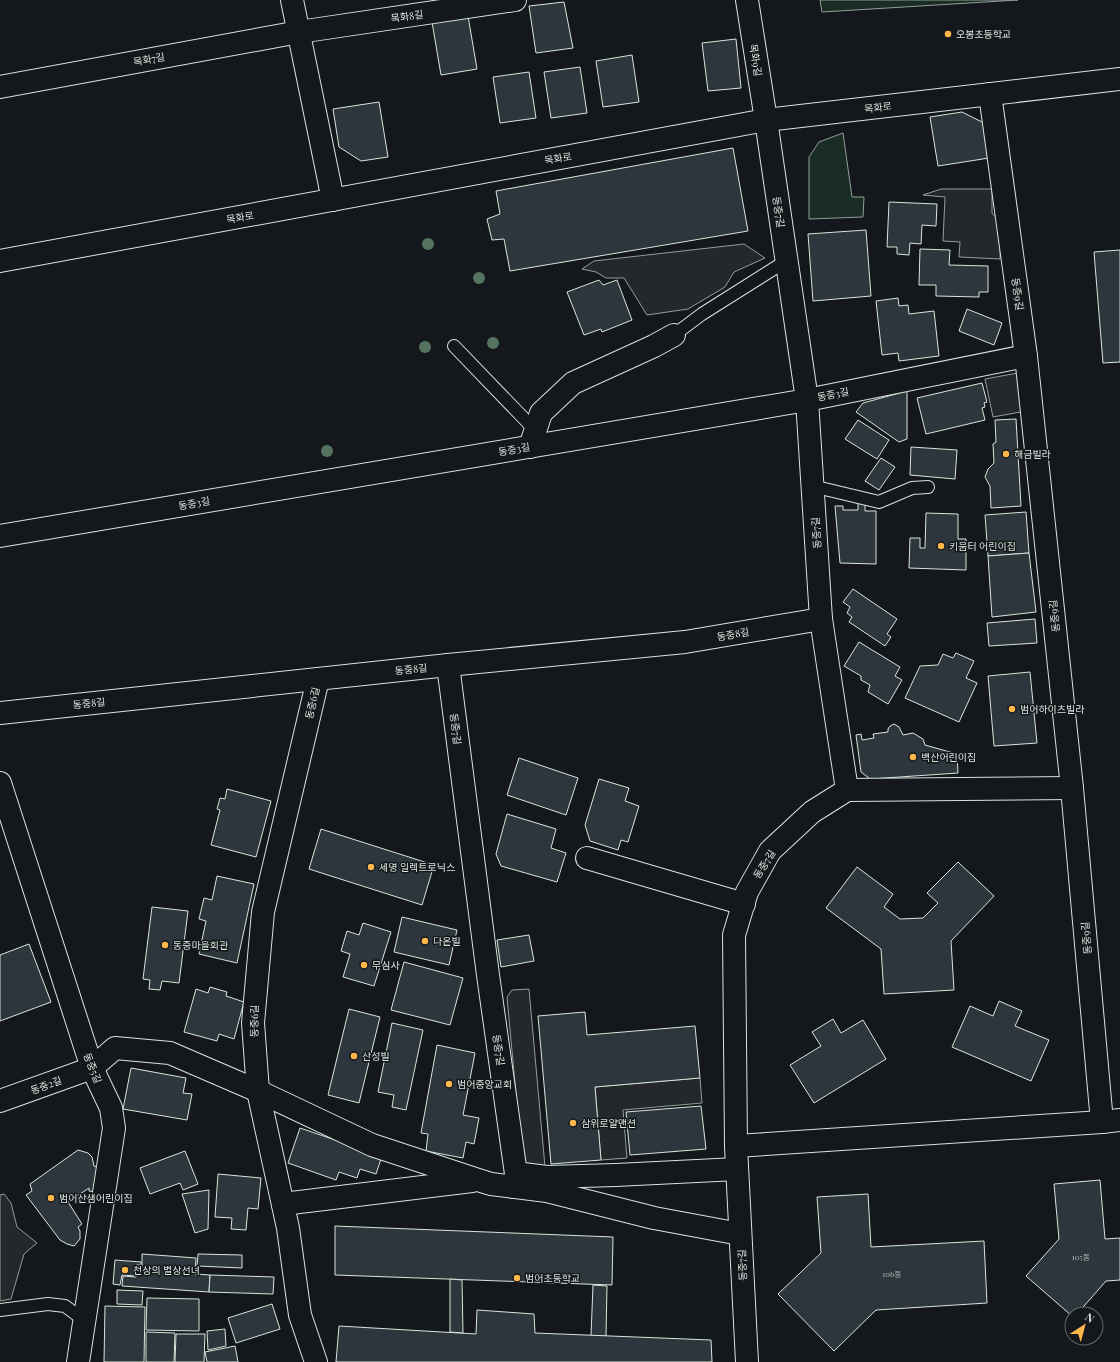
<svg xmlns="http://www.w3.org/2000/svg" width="1120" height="1362" font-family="'Playfair Display','Noto Sans KR',serif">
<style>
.green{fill:#1a2d24;stroke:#939e99}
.parking{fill:#24282b;stroke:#939e99}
.building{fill:#2c363c;stroke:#d8e6dc}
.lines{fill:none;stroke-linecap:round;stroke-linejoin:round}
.lane-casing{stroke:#d8e6dc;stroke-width:14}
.street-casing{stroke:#d8e6dc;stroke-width:24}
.lane{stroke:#14181c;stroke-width:12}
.street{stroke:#14181c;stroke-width:22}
.tree{fill:#55745f}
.poi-dot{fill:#ffb74d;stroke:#14181c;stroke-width:1.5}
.labels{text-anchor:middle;stroke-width:3;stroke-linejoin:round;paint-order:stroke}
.number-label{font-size:8px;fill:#adbab4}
.street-label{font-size:10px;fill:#d8e6dc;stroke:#14181c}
.poi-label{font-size:10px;fill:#d8e6dc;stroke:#14181c;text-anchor:start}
</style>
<rect width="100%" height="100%" fill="#14181c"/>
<g class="green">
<polygon points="820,0 1018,0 822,12"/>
<polygon points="843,133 852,197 864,197 863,217 809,219 809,157 819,142"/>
</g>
<g class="parking">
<polygon points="941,189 992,189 992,213 1001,223 1000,259 959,257 960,242 943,241 945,197 923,195"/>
<polygon points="744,244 765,258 734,272 725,287 688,309 647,315 624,278 606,278 596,272 582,269 594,261"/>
<polygon points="1018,373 1026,411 993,417 985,379"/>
<polygon points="529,989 545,1167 523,1169 507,997 512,990"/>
<polygon points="700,1078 702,1103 623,1110 627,1158 601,1160 595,1087"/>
<polygon points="4,1194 11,1203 17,1227 37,1243 24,1254 11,1299 0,1301 0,1195"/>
</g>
<g class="building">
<polygon points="564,2 573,48 536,53 529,6"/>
<polygon points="468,16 477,69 441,75 432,22"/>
<polygon points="736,39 741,88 708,91 702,43"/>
<polygon points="632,55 639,102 603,107 596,61"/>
<polygon points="580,67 587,113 551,118 544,72"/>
<polygon points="529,72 536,118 500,123 493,77"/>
<polygon points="379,102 388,157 361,161 339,147 333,109"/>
<polygon points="962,112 984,123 989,158 938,166 930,117"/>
<polygon points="733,148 748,231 510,271 504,239 492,240 487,219 500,214 496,191"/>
<polygon points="889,202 937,204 936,226 922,225 921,244 910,243 909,255 897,254 897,247 887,247"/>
<polygon points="866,230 871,296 813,301 808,234"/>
<polygon points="920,249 950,250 949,265 988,266 988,292 979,292 979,297 936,296 936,285 919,285"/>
<polygon points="1120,250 1120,362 1103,363 1094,252"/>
<polygon points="599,280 603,285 617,280 632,320 602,332 601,329 584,335 567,292"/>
<polygon points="898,298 899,306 908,305 909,314 934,311 939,356 899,361 898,353 882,355 876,301"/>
<polygon points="967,309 1002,323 994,345 959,331"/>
<polygon points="982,383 987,402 984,403 985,407 982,408 985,420 926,434 917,398"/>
<polygon points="907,391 907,439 899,442 856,412 863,403"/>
<polygon points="1016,419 1021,506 991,508 990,486 985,477 988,469 994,463 993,444 996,442 995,420"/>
<polygon points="858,420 889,440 877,459 845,439"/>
<polygon points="911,447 957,450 955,479 910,475"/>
<polygon points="881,458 895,467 879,490 865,481"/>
<polygon points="858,503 865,504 865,511 876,511 876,564 840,563 835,506 843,506 843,510 858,510"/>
<polygon points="1026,512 1029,553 988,556 985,515"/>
<polygon points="926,513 958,514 958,539 966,539 966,570 909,568 910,538 920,538 920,548 925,548"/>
<polygon points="1029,553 1036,612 992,617 988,556"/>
<polygon points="853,589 897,619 887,634 891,637 885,646 849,622 852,617 847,613 850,607 843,602"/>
<polygon points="1035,619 1037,643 989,646 987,623"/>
<polygon points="859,642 900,667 895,676 902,680 888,704 868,692 870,685 861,680 861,676 844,666"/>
<polygon points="956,653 974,661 966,678 977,683 959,722 905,698 920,666 938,665 943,654 953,658"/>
<polygon points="1030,672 1037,743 994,746 988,676"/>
<polygon points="894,724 899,727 903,735 913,733 923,739 925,745 957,754 958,773 870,779 861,772 856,735 861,734 862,740 874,738 873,734 888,732 888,729 890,726"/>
<polygon points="519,758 578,778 566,815 507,795"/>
<polygon points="599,779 629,788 625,801 639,806 628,842 621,840 618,850 590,841 585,825"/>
<polygon points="227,789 271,801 256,857 211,845 220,810 217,809 220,798 225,799"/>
<polygon points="507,814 556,829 551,848 566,853 557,882 501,866 496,854"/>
<polygon points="321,829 434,865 422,905 309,869"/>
<polygon points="958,862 994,896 951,941 954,990 884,994 881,949 826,908 857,867 893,894 884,907 900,919 923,918 938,903 927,893"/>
<polygon points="217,876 254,884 237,963 199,954 206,921 199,919 204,898 212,900"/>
<polygon points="152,907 188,911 179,983 162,981 160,990 149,989 150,980 143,979"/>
<polygon points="402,917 457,930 449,965 394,952"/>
<polygon points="363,923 391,932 374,986 343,977 350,954 341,951 347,931 359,935"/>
<polygon points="529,935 534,961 501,967 497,940"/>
<polygon points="29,944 51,1002 0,1021 0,955"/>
<polygon points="404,962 463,978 450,1025 391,1010"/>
<polygon points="210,987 227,992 226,996 244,1002 234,1039 219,1034 217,1041 184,1032 196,989 208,993"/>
<polygon points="999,1001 1022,1011 1015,1026 1049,1040 1031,1081 952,1047 970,1006 993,1016"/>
<polygon points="349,1009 380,1017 359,1103 328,1095"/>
<polygon points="585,1012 587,1035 695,1026 700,1078 595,1087 601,1160 551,1164 538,1016"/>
<polygon points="833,1019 841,1033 863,1020 886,1059 814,1103 790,1065 821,1046 812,1032"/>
<polygon points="392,1023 423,1030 406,1110 392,1107 394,1095 378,1092"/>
<polygon points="437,1045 475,1053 463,1115 479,1118 474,1144 466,1142 463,1158 426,1151 428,1134 421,1133"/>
<polygon points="131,1068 186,1078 183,1093 192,1094 187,1120 123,1109"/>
<polygon points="701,1106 706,1149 630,1155 626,1112"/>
<polygon points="300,1128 382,1156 376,1174 360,1169 357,1178 339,1172 336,1180 288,1163"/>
<polygon points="78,1150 88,1153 92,1157 94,1166 101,1168 96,1192 89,1191 89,1188 68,1202 82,1224 78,1227 80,1231 80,1239 74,1246 67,1244 60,1240 26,1195 32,1191 30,1184"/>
<polygon points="185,1151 198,1184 183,1190 180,1183 150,1194 140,1168"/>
<polygon points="218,1174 261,1178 258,1209 248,1208 246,1230 231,1229 232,1218 215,1217"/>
<polygon points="1100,1180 1105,1239 1120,1238 1120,1280 1106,1281 1077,1314 1072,1314 1072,1316 1026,1276 1059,1239 1054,1184"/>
<polygon points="209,1190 208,1229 195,1233 182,1194"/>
<polygon points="868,1194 871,1247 984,1241 987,1303 876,1310 834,1351 778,1294 821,1253 817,1197"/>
<polygon points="335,1226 613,1237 612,1285 335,1275"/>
<polygon points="142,1254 196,1258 195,1274 210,1275 209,1292 122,1286 123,1276 136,1277 136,1265 142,1266"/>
<polygon points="198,1254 242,1255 242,1268 197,1266"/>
<polygon points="115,1260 141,1262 141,1265 136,1265 135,1276 122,1275 120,1285 113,1284"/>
<polygon points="210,1275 274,1277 273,1294 209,1292"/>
<polygon points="450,1279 462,1280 463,1333 450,1332"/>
<polygon points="593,1285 607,1286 606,1336 591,1336"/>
<polygon points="117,1290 143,1291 142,1305 117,1304"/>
<polygon points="147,1298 199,1299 199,1331 146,1330"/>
<polygon points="272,1304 280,1329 236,1343 228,1318"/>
<polygon points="105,1306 145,1307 144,1362 104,1362"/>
<polygon points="477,1310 534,1314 535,1333 711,1340 712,1362 336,1362 339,1326 476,1334"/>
<polygon points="225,1329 226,1346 208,1350 207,1331"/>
<polygon points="146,1332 175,1333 174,1362 146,1362"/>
<polygon points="176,1334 205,1334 204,1362 175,1362"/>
<polygon points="235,1346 238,1362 207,1362 205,1352"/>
</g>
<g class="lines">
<defs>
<g id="lane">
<polyline points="674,335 702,314 786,261"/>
<polyline points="454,346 535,430"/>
<polyline points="812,486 879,502 912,488 928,487"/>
<polyline points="0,1310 48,1304 65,1306 85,1321"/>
</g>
<g id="street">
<polyline points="292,0 333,200"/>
<polyline points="747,0 766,120 807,400 821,619 847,790"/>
<polyline points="0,87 299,32 515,0"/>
<polyline points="990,94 1026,356 1072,788 1102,1122 1120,1120"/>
<polyline points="0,261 766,120 1120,79"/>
<polyline points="530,447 541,413 573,383 654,346 674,335"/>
<polyline points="0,536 807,400 1026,356"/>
<polyline points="448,665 488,975 516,1174 514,1187"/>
<polyline points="0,713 448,665 685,642 821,619"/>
<polyline points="0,783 92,1068 111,1108 114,1128 78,1362"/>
<polyline points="847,790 1072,788"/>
<polyline points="587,858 744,904"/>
<polyline points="0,1101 92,1068 115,1048 170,1053 258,1091 372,1145 478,1180 491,1184 547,1191 654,1218 740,1234"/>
<polyline points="736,1146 1102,1122"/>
<polyline points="523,1174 547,1177 616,1175 737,1169"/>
<polyline points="283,1204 472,1181"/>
<polyline points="316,1362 300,1315 288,1228 258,1091 253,1023 263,912 318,679"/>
<polyline points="747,1362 736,1146 734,935 747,892 770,851 812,812 847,790"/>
</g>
</defs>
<use href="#lane" class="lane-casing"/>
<use href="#street" class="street-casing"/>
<use href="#lane" class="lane"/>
<use href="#street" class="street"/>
</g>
<g class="tree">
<circle cx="428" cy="244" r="6"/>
<circle cx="479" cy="278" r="6"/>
<circle cx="493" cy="343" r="6"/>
<circle cx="425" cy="347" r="6"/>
<circle cx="327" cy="451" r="6"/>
</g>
<g class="poi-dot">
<circle cx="948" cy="34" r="4"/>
<circle cx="1006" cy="454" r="4"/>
<circle cx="941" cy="546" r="4"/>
<circle cx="1012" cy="709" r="4"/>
<circle cx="913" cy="757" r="4"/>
<circle cx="371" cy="867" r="4"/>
<circle cx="425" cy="941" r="4"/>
<circle cx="165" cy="945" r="4"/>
<circle cx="364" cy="965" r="4"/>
<circle cx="354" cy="1056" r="4"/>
<circle cx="449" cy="1084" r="4"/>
<circle cx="573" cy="1123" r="4"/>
<circle cx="51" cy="1198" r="4"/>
<circle cx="125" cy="1270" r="4"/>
<circle cx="517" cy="1278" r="4"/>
</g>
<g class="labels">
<g class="number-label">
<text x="1081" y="1260">105동</text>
<text x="892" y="1277">106동</text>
</g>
<g class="street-label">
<text transform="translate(407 16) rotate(-8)" y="4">목화8길</text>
<text transform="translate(149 59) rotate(-10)" y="4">목화7길</text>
<text transform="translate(756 60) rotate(81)" y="4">목화9길</text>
<text transform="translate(878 107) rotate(-7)" y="4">목화로</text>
<text transform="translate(558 158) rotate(-10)" y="4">목화로</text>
<text transform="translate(779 212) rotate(82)" y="4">동중7길</text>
<text transform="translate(240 217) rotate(-10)" y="4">목화로</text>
<text transform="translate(1018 294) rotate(82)" y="4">동중9길</text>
<text transform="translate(833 394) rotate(-11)" y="4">동중3길</text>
<text transform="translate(514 449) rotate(-10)" y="4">동중3길</text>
<text transform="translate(194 503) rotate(-10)" y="4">동중3길</text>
<text transform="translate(816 533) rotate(-94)" y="4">동중7길</text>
<text transform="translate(1054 616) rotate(-96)" y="4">동중9길</text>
<text transform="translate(733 634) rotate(-10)" y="4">동중8길</text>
<text transform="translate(411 669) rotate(-6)" y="4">동중8길</text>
<text transform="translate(89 703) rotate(-6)" y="4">동중8길</text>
<text transform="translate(312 703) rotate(-77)" y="4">동중6길</text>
<text transform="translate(456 729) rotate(83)" y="4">동중7길</text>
<text transform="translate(764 864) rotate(-58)" y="4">동중7길</text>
<text transform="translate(1086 938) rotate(-95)" y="4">동중9길</text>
<text transform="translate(254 1021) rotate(-89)" y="4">동중6길</text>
<text transform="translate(499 1050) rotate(82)" y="4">동중7길</text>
<text transform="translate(93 1068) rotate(68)" y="4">동중5길</text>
<text transform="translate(46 1085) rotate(-20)" y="4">동중2길</text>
<text transform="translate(742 1265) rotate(-93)" y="4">동중7길</text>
</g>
<g class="poi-label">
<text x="956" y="38">오봉초등학교</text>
<text x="1014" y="458">해금빌라</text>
<text x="949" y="550">키움터 어린이집</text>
<text x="1020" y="713">범어하이츠빌라</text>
<text x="921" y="761">백산어린이집</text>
<text x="379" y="871">세명 일렉트로닉스</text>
<text x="433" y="945">다온빌</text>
<text x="173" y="949">동중마을회관</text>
<text x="372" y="969">무심사</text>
<text x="362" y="1060">산성빌</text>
<text x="457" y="1088">범어중앙교회</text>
<text x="581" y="1127">삼위로얄맨션</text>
<text x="59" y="1202">범어산샘어린이집</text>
<text x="133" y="1274">천상의 별상선녀</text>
<text x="525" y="1282">범어초등학교</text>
</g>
</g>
<g transform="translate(1084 1326) rotate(36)"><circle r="19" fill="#14181c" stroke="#626a69"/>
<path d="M0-3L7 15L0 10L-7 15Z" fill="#ffb74d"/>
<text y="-6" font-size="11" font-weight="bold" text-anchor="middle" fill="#d8e6dc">N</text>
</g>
</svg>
